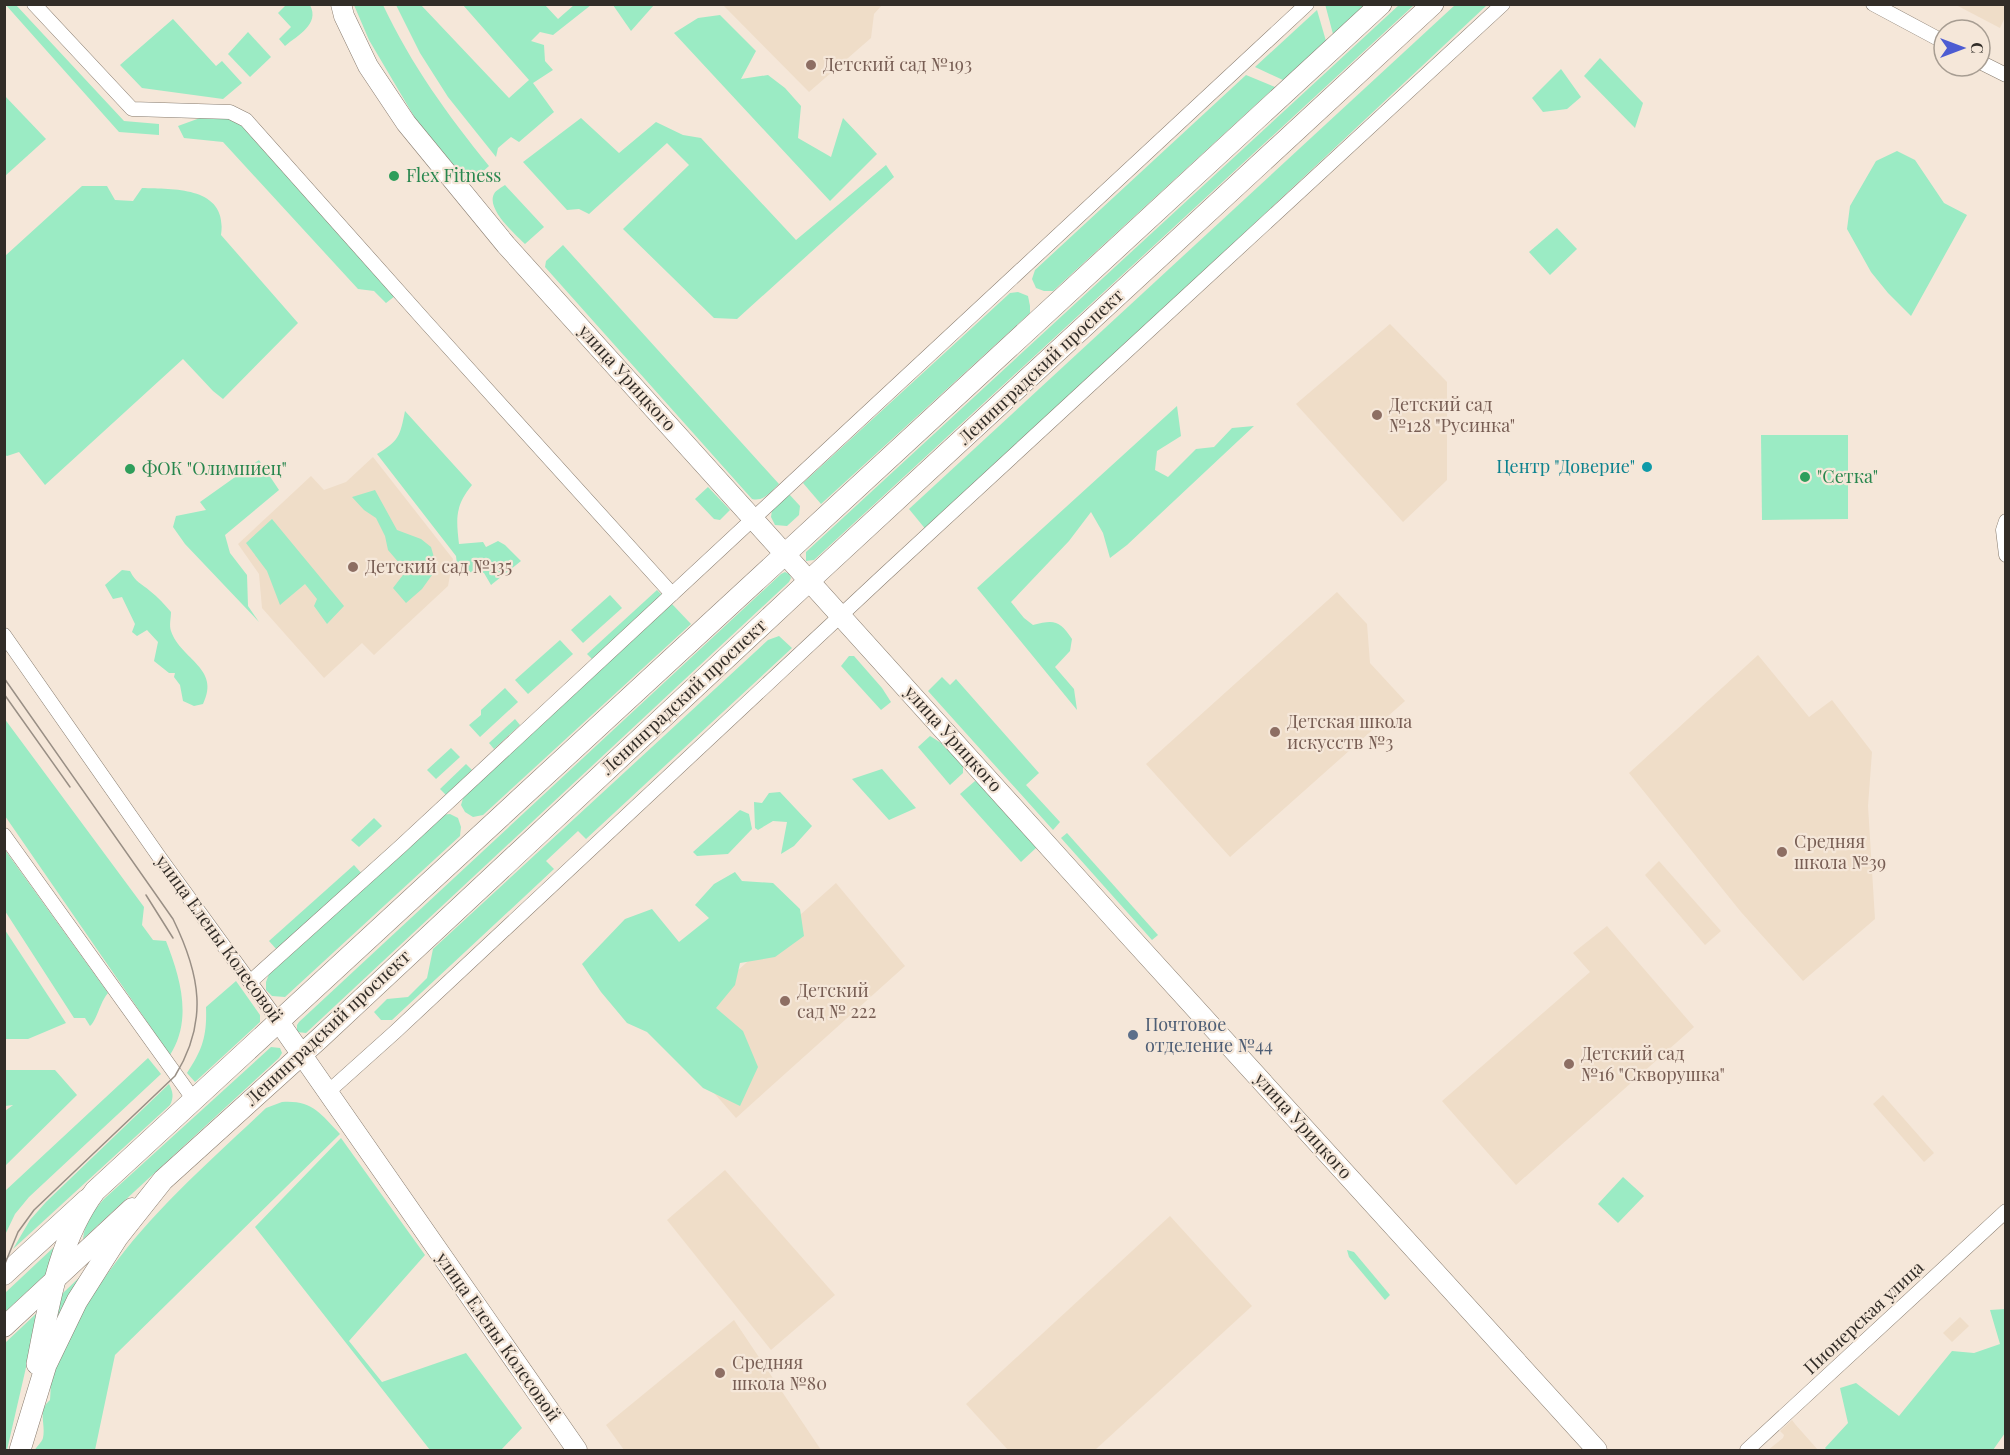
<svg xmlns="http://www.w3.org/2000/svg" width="2010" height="1455" font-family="'Playfair Display',serif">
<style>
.built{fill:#efddc8}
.green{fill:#9bebc4}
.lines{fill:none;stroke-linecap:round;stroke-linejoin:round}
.street-casing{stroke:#887c6f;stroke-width:15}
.secondary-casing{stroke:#887c6f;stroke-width:21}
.primary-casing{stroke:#887c6f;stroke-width:22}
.street{stroke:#fff;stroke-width:14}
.secondary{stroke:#fff;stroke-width:20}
.primary{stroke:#fff;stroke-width:21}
.tram{stroke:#998f85;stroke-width:1.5}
.education-dot{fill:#8d6e63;stroke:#f5e7d9;stroke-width:2}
.leisure-dot{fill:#2e9e5b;stroke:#f5e7d9;stroke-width:2}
.culture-dot{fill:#0f9aa8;stroke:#f5e7d9;stroke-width:2}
.service-dot{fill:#5c6f8a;stroke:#f5e7d9;stroke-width:2}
.labels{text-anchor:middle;stroke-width:4.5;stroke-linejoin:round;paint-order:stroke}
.education-label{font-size:18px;fill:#785e54;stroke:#f5e7d9;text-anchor:start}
.leisure-label{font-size:18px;fill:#27864d;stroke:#f5e7d9;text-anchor:start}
.street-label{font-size:18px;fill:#322d28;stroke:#f5e7d9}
.culture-label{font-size:18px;fill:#0d838f;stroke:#f5e7d9;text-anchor:end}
.service-label{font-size:18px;fill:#4e5e75;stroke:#f5e7d9;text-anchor:start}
</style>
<rect width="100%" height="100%" fill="#f5e7d9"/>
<g class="built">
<polygon points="723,5 882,5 874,14 871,38 809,92"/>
<polygon points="1956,5 2005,5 2005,17 2000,28"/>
<polygon points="1390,324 1447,382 1447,480 1403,522 1296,404"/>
<polygon points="373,457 453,559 448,586 374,655 362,643 324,678 262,608 259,574 238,544 311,476 324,490 346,482"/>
<polygon points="1337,592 1367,624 1370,663 1405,701 1230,857 1146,764"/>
<polygon points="1758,655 1809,717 1832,700 1872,752 1868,806 1875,919 1803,981 1741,912 1629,773"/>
<polygon points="1659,861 1721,931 1705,945 1645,875"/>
<polygon points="836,883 905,966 736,1118 664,1036"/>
<polygon points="1607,926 1694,1027 1516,1185 1442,1101 1590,972 1573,953"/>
<polygon points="1883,1095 1934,1153 1924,1162 1873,1104"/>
<polygon points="725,1170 835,1295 771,1350 667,1220"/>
<polygon points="1170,1216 1252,1306 1095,1450 1008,1450 966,1404"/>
<polygon points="1960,1317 1969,1326 1952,1342 1943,1333"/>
<polygon points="734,1320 821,1450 624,1450 606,1425"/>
<polygon points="1792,1420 1795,1424 1818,1450 1768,1450 1783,1438 1784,1435 1780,1431"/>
</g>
<g class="green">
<polygon points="5,4 16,5 124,121 159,124 159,135 119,132"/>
<polygon points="1325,4 1365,5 1333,34"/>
<path d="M286,5H310C320,24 298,35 285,46L279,39L291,27L278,13Z"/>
<path d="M354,5H383C412,66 447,114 489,166L469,184L415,118L369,40Z"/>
<polygon points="396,5 421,5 509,98 529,80 463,5 545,5 558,19 574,5 591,5 553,35 540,32 531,41 544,45 545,61 553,70 533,83 554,112 519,142 511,137 498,148 496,157 448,97 420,53"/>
<polygon points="613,5 654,5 631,31"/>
<polygon points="1399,5 1414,5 814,560 806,561 806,552"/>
<polygon points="1455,5 1487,5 927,531 909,509"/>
<polygon points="1317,10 1326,41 1283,80 1255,67"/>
<polygon points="720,15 756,51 741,79 768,75 785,88 801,106 798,138 831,157 843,118 877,154 830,201 674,33 698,18"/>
<polygon points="173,19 216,66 222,61 242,83 223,99 142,88 120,65"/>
<polygon points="248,32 271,57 250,77 228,54"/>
<polygon points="1600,58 1643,103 1635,128 1584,76"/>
<polygon points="1561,69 1581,97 1567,109 1543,112 1532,98"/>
<polygon points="1246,75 1275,87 1053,291 1044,291 1036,288 1032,279 1035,270"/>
<polygon points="4,95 46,139 5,176 4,176"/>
<polygon points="200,118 229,119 242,126 395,296 386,303 374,291 358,289 223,142 184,138 178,126"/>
<polygon points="581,118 619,153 656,122 683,135 701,138 796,240 886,165 894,177 737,319 714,318 623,229 689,165 667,143 589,214 579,209 567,210 523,162"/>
<polygon points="1897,151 1915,160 1944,203 1967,215 1911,316 1888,293 1871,272 1847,229 1850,206 1876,161"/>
<path d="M505,185L544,227L525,244C515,234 486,209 494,194C496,190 501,188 505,185Z"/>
<path d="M82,186H107L115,200L133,201L142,188C176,189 228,187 221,235L298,323L223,399L213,391L183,359L45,485L19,452L7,456L5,455V256Z"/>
<polygon points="1557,228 1577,249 1550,275 1529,252"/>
<path d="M563,245L779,484C771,491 764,502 752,499L545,267L546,261Z"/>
<polygon points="1018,292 1028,296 1030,306 1030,313 821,504 803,483 1010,293"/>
<path d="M1177,406L1181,436L1157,451L1155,470L1168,477L1196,449L1214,447L1232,428L1254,426L1127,545L1110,558L1103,533L1091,512L1069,541L1011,602L1024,618L1033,625C1055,619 1060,621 1072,639L1070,651L1055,667L1074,689L1077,710L977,588Z"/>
<path d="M405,411L472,485C455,506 456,518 459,544L483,542L486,547L498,541L505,545L521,561L491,585L484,573L467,572L458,573L456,556L377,454C399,441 400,436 405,411Z"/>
<polygon points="1761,435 1848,435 1848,519 1762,520"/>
<polygon points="259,460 279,490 225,535 230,553 247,575 248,606 259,622 185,544 173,527 176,516 206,510 200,502"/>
<polygon points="708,487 730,510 720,520 714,519 695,499"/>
<polygon points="375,490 397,530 421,539 431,547 437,568 422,589 406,603 393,588 406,571 388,550 385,536 376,518 364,510 352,497"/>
<polygon points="789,494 800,506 799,515 787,526 775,525 771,517 772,510"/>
<polygon points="272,519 344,606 327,624 314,606 317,599 305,584 280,605 267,571 246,543"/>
<path d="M122,570L130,571C136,583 141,583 150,591C158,597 164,604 171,612C171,618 169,625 171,631C181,660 221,668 203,704L194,706L183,701L180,685L174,677L175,673H169L154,661L158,642L147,630L137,636L132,632L135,624L122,597L113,599L105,585Z"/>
<polygon points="785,572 789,574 791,578 789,582 306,1033 297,1032 297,1025 299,1022 781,574"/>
<polygon points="657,590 662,595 592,659 587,654"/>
<polygon points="610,595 622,608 583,643 571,630"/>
<polygon points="672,604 691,624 483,815 473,817 465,812 461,805 464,795"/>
<polygon points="779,636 792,648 586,839 578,831 546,861 554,869 392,1020 381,1020 374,1012 387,999 408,997 427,978 433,949 768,640"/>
<polygon points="560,640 573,654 528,694 515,680"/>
<polygon points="849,656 854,656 882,688 891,702 881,710 841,666"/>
<polygon points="942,677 950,685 956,679 1039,773 1026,785 1060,822 1053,830 928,691"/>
<polygon points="505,688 518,702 480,737 469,725 481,715 481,710"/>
<path d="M4,718L144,907L142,925L153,940L166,941C180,977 193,1019 170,1055L5,816Z"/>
<polygon points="515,719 520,725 494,749 489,743"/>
<polygon points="930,736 946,746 963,764 963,773 950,785 918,747"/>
<polygon points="451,748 460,757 436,779 427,770"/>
<polygon points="466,764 472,770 446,795 440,789"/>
<polygon points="882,769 916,808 889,820 852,779"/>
<polygon points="975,781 980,783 1037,847 1021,862 960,794"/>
<polygon points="780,792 812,826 794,846 781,854 787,822 773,821 758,830 755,828 754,802 762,803 769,793"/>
<polygon points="740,810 749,814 752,829 728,854 697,856 693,852"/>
<polygon points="450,814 458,818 461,827 460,836 285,997 272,996 266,990 266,982 269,974 441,815"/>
<polygon points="374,818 382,826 359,847 351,840"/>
<polygon points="1067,833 1158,935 1152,940 1061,838"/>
<path d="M5,850L108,993C100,1002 97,1020 90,1026L85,1018H74L5,911Z"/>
<polygon points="354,865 363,875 278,951 269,941"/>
<polygon points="735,872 742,881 773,883 800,909 804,936 775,957 740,963 735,985 716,1008 743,1031 758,1067 740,1106 703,1088 647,1032 627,1023 601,992 582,964 625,919 652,909 679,942 709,918 695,905 714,884"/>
<polygon points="5,930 66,1023 28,1039 5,1039"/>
<path d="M236,981L260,1015V1022L195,1082L187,1073C203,1049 207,1035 206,1007Z"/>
<path d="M271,1047L280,1048L282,1053L279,1058L83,1239C84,1224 94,1210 104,1199Z"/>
<polygon points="148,1058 161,1074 29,1197 15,1214 5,1235 5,1191"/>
<polygon points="5,1070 55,1070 77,1095 5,1166 5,1111 13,1105 5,1106"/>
<path d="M169,1084C173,1092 174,1097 170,1105L13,1249L30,1220L46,1202Z"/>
<path d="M282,1102C312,1100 320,1113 340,1134L115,1355L95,1450H35C36,1447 42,1442 43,1438C46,1423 37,1411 50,1400C51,1391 50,1381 53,1372C57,1360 65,1347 71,1335C115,1243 193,1177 266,1108Z"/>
<polygon points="341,1138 425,1255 349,1341 382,1382 466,1353 522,1428 501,1450 430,1450 255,1227"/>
<polygon points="1623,1177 1644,1196 1618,1223 1598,1204"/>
<polygon points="54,1247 47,1273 5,1312 5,1293"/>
<polygon points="1347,1250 1354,1252 1390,1295 1385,1300 1349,1257"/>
<polygon points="86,1271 50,1334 62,1294"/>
<polygon points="2005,1309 2005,1433 1993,1450 1827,1450 1825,1448 1848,1423 1840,1388 1856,1383 1899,1416 1952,1351 1974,1353 2000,1344 1990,1310"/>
<polygon points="39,1311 7,1450 5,1450 5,1343"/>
</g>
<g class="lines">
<defs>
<g id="street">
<polyline points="34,4 132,109 230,112 246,120 425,321 672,594"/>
<polyline points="1873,4 1944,42"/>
<polyline points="1980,62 2006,75"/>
<polyline points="2006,521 2003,530 2006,555"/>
<polyline points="4,635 160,858 279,1022"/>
<polyline points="4,835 194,1100"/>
<polyline points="250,982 400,847 1307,4"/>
<polyline points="328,1092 395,1032 883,576 1503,4"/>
<polyline points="1747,1450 2006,1211"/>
</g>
<g id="secondary">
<polyline points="341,4 344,16 368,66 406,123 506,245 1124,930 1597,1450"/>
<polyline points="279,1022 577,1450"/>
<polyline points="4,1275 87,1199"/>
<polyline points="4,1327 132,1208"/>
</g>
<g id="primary">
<path d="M37,1364C49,1304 58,1241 95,1191L1381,4"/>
<polyline points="20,1450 46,1365 77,1301 117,1238 163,1180 320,1038 810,580 1433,4"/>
</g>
</defs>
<use href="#street" class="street-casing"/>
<use href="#secondary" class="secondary-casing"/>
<use href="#primary" class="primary-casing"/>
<use href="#street" class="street"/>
<use href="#secondary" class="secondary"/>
<use href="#primary" class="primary"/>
<g class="tram">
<path d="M4,678L173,919C200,974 209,1021 175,1076L34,1210L18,1232L4,1266"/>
<polyline points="4,694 70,787"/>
<polyline points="146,895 173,938"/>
</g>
</g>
<g class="education-dot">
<circle cx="811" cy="65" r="6"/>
<circle cx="1377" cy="415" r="6"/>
<circle cx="353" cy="567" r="6"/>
<circle cx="1275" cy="732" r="6"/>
<circle cx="1782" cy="852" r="6"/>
<circle cx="785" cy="1001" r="6"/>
<circle cx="1569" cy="1064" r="6"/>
<circle cx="720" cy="1373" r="6"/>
</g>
<g class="leisure-dot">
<circle cx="394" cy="176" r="6"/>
<circle cx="130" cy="469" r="6"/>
<circle cx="1805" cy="477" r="6"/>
</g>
<circle class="culture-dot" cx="1647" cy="467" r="6"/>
<circle class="service-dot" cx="1133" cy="1035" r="6"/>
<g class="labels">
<g class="education-label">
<text x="823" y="71">Детский сад №193</text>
<text x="1389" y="411">Детский сад<tspan x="1389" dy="21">№128 "Русинка"</tspan></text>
<text x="365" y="573">Детский сад №135</text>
<text x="1287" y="728">Детская школа<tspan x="1287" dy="21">искусств №3</tspan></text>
<text x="1794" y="848">Средняя<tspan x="1794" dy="21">школа №39</tspan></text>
<text x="797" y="997">Детский<tspan x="797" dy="21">сад № 222</tspan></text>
<text x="1581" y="1060">Детский сад<tspan x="1581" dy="21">№16 "Скворушка"</tspan></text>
<text x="732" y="1369">Средняя<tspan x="732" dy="21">школа №80</tspan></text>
</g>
<g class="leisure-label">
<text x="406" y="182">Flex Fitness</text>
<text x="142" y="475">ФОК "Олимпиец"</text>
<text x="1817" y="483">"Сетка"</text>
</g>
<g class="street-label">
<text transform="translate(1041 367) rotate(-43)" y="6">Ленинградский проспект</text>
<text transform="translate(627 378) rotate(48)" y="6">улица Урицкого</text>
<text transform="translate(684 697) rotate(-43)" y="6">Ленинградский проспект</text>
<text transform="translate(953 739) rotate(48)" y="6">улица Урицкого</text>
<text transform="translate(219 939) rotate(54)" y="6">улица Елены Колесовой</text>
<text transform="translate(328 1028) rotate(-43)" y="6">Ленинградский проспект</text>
<text transform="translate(1303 1126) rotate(48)" y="6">улица Урицкого</text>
<text transform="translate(1864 1318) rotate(-43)" y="6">Пионерская улица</text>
<text transform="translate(498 1337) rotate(55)" y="6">улица Елены Колесовой</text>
</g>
<g class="culture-label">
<text x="1635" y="473">Центр "Доверие"</text>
</g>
<g class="service-label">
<text x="1145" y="1031">Почтовое<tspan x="1145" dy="21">отделение №44</tspan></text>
</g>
</g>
<rect width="2010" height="1455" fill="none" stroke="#322d28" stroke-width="12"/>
<g transform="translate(1962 48) rotate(90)"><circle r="28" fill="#f5e7d9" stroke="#a79d92" stroke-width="1.5"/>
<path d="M0-4.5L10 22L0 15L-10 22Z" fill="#4d5cd2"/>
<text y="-9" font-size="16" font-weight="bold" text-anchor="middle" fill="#322d28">С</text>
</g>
</svg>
